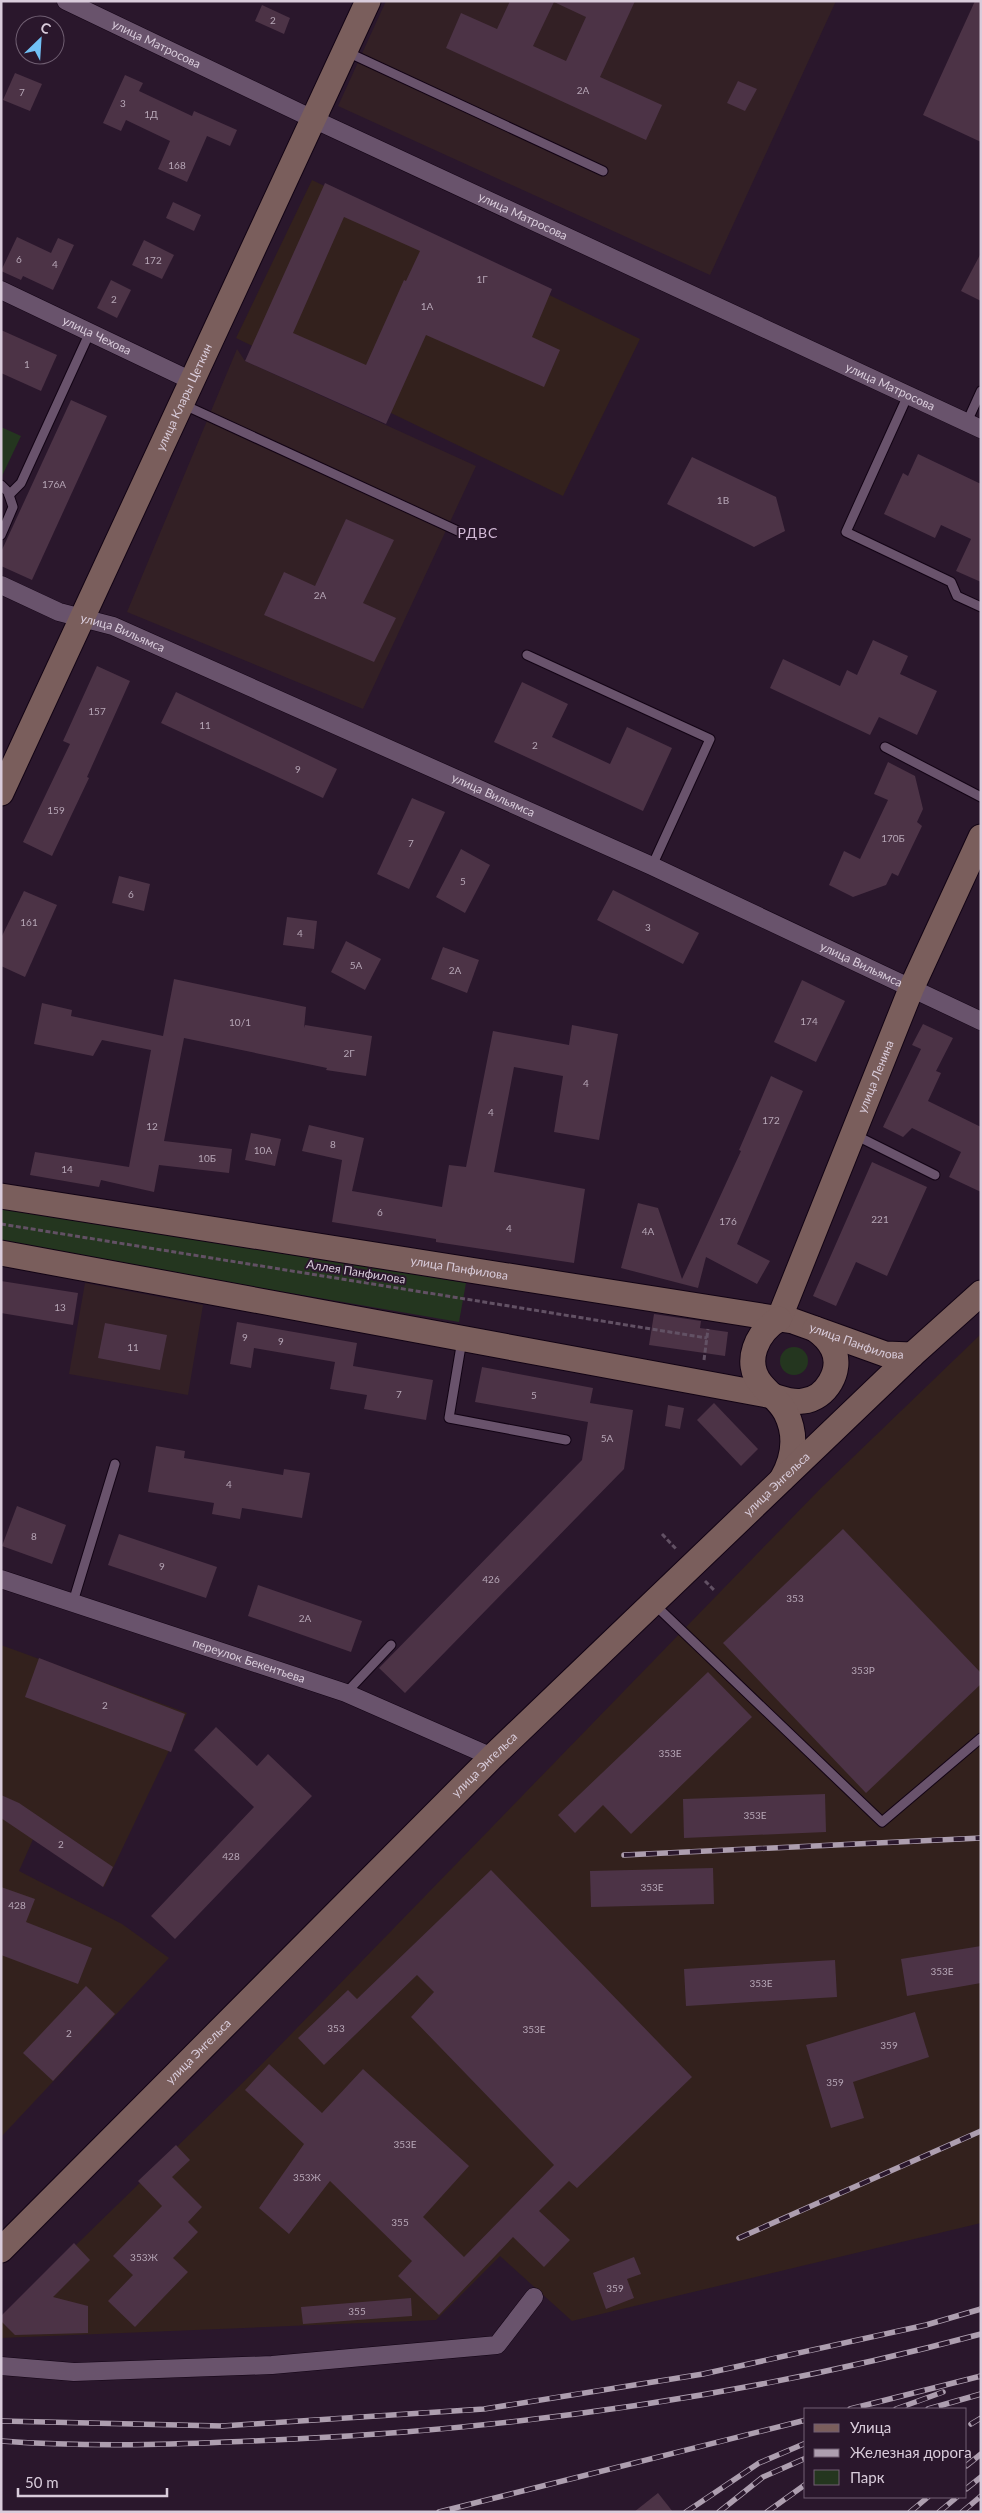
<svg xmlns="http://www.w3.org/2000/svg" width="982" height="2513" font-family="Lato,sans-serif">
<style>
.industrial{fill:#33211d}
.education{fill:#332025}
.green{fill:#24361f}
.building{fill:#4c3346;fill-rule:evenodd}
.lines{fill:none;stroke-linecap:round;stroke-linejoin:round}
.lane-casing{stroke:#120314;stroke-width:11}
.street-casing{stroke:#120314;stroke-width:19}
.secondary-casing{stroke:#120314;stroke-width:27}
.path{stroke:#625164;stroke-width:3;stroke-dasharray:5 2.5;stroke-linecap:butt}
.lane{stroke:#69536c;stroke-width:9}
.street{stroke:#69536c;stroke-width:18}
.secondary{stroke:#7a5e5c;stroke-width:25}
.rail-casing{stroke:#ad9eaf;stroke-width:5.5}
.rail{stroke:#2a172c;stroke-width:4;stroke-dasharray:11;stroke-linecap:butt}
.labels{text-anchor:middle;stroke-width:4;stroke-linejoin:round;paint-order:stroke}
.number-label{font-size:10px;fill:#b6a6b6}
.street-label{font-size:12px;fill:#d9ccdb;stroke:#2a172c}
.neighbourhood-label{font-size:14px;letter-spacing:1px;fill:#d3bad7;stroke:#2a172c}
</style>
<rect width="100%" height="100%" fill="#2a172c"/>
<g class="industrial">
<polygon points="312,180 640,339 563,496 236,338"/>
<polygon points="981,1334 981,2223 572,2321 500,2256 436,2320 1,2338 1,2318 263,2063 821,1488"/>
<polygon points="1,1645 187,1713 104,1887 34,1837 19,1871 122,1924 169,1958 1,2137"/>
</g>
<g class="education">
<polygon points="386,1 836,1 710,275 338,106"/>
<polygon points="237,349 245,361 476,466 363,709 127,612"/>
<polygon points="85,1283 203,1305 188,1395 69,1374"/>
</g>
<g class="green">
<polygon points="1,427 21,436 2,476 1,476"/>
<polygon points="1,1205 466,1283 459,1322 1,1243"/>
<circle cx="794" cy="1361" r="14"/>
</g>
<g class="building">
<path d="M510,1H635L600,77L662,105L646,140L446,48L461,13L497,29ZM554,2L586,17L566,61L533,46Z"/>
<polygon points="975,1 981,1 981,142 923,115"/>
<polygon points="262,5 290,18 284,34 255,21"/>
<polygon points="15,73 42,84 30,111 3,100"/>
<polygon points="125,75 143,83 139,91 192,116 194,111 237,130 230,146 207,136 187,182 158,169 170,141 126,120 121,131 103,123"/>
<polygon points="738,81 757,89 745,111 727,103"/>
<path d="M325,183L552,289L532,337L560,350L544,387L426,335L386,424L245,361ZM344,217L420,251L406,281L404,280L366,365L293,333Z"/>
<polygon points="173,202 201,215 194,231 166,218"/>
<polygon points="17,237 51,253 58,238 74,245 53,290 23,276 21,280 1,271"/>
<polygon points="144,240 174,255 162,279 132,265"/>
<polygon points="981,253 981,301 961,291"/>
<polygon points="111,280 131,290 117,318 97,308"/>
<polygon points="1,330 57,355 41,391 1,373"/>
<polygon points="71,400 107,416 32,580 1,566 1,552"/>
<polygon points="918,454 981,484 981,582 956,571 971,539 941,525 935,538 884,514 903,473 908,476"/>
<polygon points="692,457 776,497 785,531 754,547 667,504"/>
<polygon points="346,519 394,540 363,603 396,618 374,662 264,615 284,572 315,586"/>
<polygon points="873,640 908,656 900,674 937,691 917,735 879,717 870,735 770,688 783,659 840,686 847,670 857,675"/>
<polygon points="97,666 130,681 87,777 89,778 52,856 23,842 70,744 63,741"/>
<polygon points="522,682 568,704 552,737 610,764 627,727 672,748 643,811 494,742"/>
<polygon points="176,692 337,769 323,798 161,723"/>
<polygon points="888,762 915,776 923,809 917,822 922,826 898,876 892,873 886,885 853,897 829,885 844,851 860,859 888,800 874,794"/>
<polygon points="412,798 445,812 409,889 377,874"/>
<polygon points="461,849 490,865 465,913 436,897"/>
<polygon points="119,876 150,884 144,911 112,903"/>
<polygon points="613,890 699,933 683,964 597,920"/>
<polygon points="24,891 57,905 25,977 1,966 1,938"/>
<polygon points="287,917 317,921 314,949 283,945"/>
<polygon points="346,941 381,959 365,990 331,972"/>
<polygon points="443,947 479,960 467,993 431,979"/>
<polygon points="174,979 306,1007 304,1028 305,1025 372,1036 366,1076 326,1070 327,1068 184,1038 164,1141 232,1149 229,1173 159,1165 154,1192 101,1180 99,1187 30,1175 35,1152 129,1167 151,1050 102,1040 93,1056 34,1044 42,1003 72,1010 71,1016 163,1036"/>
<polygon points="802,980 845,1001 816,1062 774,1042"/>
<polygon points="923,1024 953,1038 936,1071 941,1073 928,1101 981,1127 981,1192 949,1177 961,1152 912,1128 903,1137 883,1127 921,1049 912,1045"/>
<polygon points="572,1025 618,1034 599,1140 554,1132 563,1076 514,1067 494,1172 585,1189 574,1263 436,1242 436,1239 332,1222 342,1160 302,1151 309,1125 364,1138 352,1191 442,1207 449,1165 466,1167 493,1031 569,1045"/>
<polygon points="771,1076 803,1091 737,1244 770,1261 757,1284 706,1257 698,1288 621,1268 638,1203 658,1208 682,1279 741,1151 739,1150"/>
<polygon points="251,1133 281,1139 275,1166 245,1160"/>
<polygon points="872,1162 927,1187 887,1276 856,1262 836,1306 813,1296"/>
<polygon points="1,1281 78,1293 73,1325 1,1313"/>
<polygon points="654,1314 701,1321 700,1328 728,1332 725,1356 649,1345"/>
<polygon points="237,1322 357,1343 353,1366 433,1380 426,1420 364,1409 367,1395 330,1389 335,1362 254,1348 251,1368 230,1364"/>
<polygon points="105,1323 167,1335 160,1370 98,1358"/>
<polygon points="482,1367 593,1388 590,1403 633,1410 624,1469 405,1693 379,1668 582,1460 588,1422 475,1402"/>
<polygon points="714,1403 758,1449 741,1466 697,1420"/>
<polygon points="668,1405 684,1408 680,1429 665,1426"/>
<polygon points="156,1446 185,1451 184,1458 283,1475 284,1469 310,1473 302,1518 242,1508 240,1519 212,1514 214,1503 148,1492"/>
<polygon points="17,1506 66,1525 52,1564 2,1546"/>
<polygon points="843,1529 981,1673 981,1684 866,1793 723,1643"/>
<polygon points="119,1534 217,1567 206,1598 108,1565"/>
<polygon points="258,1585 362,1621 351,1652 248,1616"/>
<polygon points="39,1658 185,1714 171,1752 25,1697"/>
<polygon points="708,1672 752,1717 631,1834 603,1805 575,1833 558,1815"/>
<polygon points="216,1727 257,1766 268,1754 312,1796 175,1939 151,1916 254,1807 194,1750"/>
<polygon points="825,1794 826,1832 684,1838 683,1799"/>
<polygon points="1,1795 19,1803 113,1867 103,1887 1,1818"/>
<polygon points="713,1868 714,1904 591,1907 590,1871"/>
<polygon points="491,1870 692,2077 577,2188 569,2181 539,2211 570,2240 544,2267 513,2237 439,2315 398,2276 412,2261 330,2181 289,2234 259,2208 304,2144 245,2090 269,2064 322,2113 363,2069 469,2166 423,2217 464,2257 554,2165 411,2017 434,1992 417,1975 324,2065 298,2038 348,1990 357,1999"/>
<polygon points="1,1887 35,1899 26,1922 92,1948 78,1984 1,1955"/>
<polygon points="981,1946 981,1983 907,1996 901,1959"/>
<polygon points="835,1960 837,1997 686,2006 684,1969"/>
<polygon points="86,1986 115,2014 53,2081 23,2053"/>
<polygon points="915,2012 929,2057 853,2082 864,2118 831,2128 806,2045"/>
<polygon points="176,2145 190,2160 172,2177 202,2207 188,2222 198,2232 173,2258 188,2272 135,2327 108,2301 133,2275 113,2256 162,2206 138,2181"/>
<polygon points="74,2243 90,2260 53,2297 88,2306 88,2333 15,2335 1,2321 1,2316"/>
<polygon points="634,2257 641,2274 627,2279 634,2298 606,2309 593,2273"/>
<polygon points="411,2298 412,2316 303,2324 301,2307"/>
<polygon points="658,2493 673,2512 634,2512"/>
</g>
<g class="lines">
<defs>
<g id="lane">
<polyline points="347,52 603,171"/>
<polyline points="908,395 846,532 951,582 957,596 981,607"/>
<polyline points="182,404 460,532"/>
<polyline points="967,422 981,391"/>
<polyline points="1,485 8,492 13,507 1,535"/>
<polyline points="9,495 21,483 90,332"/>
<polyline points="527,655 710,739 652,866"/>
<polyline points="885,747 981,797"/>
<polyline points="853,1134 935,1175"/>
<polyline points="462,1340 449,1418 566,1440"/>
<polyline points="73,1602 115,1464"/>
<polyline points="654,1604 882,1822 981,1738"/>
<polyline points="346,1693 391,1645"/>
</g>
<g id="street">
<path id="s1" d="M66,1L313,119L981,429"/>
<path id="s2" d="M1,290L192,381"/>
<path id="s3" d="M1,585L59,612L113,626L652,866L981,1021"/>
<path id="s4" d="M1,1579L346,1693L492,1757"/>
<polyline points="1,2366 74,2372 272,2365 497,2345 534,2297"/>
</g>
<g id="secondary">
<path id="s5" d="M1,793L368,1"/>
<path id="s6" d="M1,1196L793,1321L885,1354L912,1355"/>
<path d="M1,1253L773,1396C783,1399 793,1403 803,1401C826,1399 843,1370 833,1349C829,1340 822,1334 815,1329"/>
<path id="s7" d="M779,1319L911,989L981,837"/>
<path d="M779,1319C757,1332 743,1362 761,1384C769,1394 780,1401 786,1413C797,1435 794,1458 782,1479"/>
<path id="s8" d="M1,2250L492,1757L912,1355L981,1293"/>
</g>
</defs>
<use href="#lane" class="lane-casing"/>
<use href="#street" class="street-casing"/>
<use href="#secondary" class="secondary-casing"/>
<g class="path">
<polyline points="1,1224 707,1338"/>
<polyline points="704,1360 708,1329"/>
<polyline points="662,1534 677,1550"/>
<polyline points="705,1581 715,1591"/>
</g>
<use href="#lane" class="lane"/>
<use href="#street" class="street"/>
<use href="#secondary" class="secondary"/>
<defs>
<g id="rail">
<polyline points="624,1855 981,1838"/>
<polyline points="739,2238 981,2131"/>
<polyline points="850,2409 981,2376"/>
<polyline points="896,2409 943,2392"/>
<polyline points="928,2409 981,2394"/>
<polyline points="1,2421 222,2426 484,2409 703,2374 926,2325 981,2309"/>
<polyline points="971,2424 981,2418"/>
<path d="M1,2441C99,2448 196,2444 294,2439C526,2428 756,2394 981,2334"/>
<polyline points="966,2466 981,2454"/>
<polyline points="966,2489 981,2477"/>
<polyline points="439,2512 806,2420"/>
<polyline points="686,2512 759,2463 806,2443"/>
<polyline points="719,2512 763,2477 806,2458"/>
<polyline points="767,2512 806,2484"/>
<polyline points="910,2512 928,2497"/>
<polyline points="939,2512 957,2497"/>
<polyline points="962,2512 981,2496"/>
</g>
</defs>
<use href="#rail" class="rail-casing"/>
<use href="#rail" class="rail"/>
</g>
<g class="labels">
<g class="number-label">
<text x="273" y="24">2</text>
<text x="583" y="94">2А</text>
<text x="22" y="96">7</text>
<text x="123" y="107">3</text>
<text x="151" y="118">1Д</text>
<text x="177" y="169">168</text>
<text x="19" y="263">6</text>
<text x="153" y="264">172</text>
<text x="55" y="268">4</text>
<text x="482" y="283">1Г</text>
<text x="114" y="303">2</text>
<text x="427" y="310">1А</text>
<text x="27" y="368">1</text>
<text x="54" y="488">176А</text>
<text x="723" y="504">1В</text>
<text x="320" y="599">2А</text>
<text x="97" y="715">157</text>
<text x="205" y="729">11</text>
<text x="535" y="749">2</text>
<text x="298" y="773">9</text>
<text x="56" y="814">159</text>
<text x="893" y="842">170Б</text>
<text x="411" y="847">7</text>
<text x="463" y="885">5</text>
<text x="131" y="898">6</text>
<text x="29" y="926">161</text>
<text x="648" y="931">3</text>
<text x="300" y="937">4</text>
<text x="356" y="969">5А</text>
<text x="455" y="974">2А</text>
<text x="809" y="1025">174</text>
<text x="240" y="1026">10/1</text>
<text x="349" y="1057">2Г</text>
<text x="586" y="1087">4</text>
<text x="491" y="1116">4</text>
<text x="771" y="1124">172</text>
<text x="152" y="1130">12</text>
<text x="333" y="1148">8</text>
<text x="263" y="1154">10А</text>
<text x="207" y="1162">10Б</text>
<text x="67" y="1173">14</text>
<text x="380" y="1216">6</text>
<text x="880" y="1223">221</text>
<text x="728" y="1225">176</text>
<text x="509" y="1232">4</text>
<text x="648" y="1235">4А</text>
<text x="60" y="1311">13</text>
<text x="245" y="1341">9</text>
<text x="281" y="1345">9</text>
<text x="133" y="1351">11</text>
<text x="399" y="1398">7</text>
<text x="534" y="1399">5</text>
<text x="607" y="1442">5А</text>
<text x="229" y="1488">4</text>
<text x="34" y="1540">8</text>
<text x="162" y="1570">9</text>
<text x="491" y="1583">426</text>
<text x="795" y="1602">353</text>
<text x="305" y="1622">2А</text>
<text x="863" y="1674">353Р</text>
<text x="105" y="1709">2</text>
<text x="670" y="1757">353Е</text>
<text x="755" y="1819">353Е</text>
<text x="61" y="1848">2</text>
<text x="231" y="1860">428</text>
<text x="652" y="1891">353Е</text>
<text x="17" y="1909">428</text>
<text x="942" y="1975">353Е</text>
<text x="761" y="1987">353Е</text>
<text x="336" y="2032">353</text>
<text x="534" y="2033">353Е</text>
<text x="69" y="2037">2</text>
<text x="889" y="2049">359</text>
<text x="835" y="2086">359</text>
<text x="405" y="2148">353Е</text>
<text x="307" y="2181">353Ж</text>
<text x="400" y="2226">355</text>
<text x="144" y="2261">353Ж</text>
<text x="615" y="2292">359</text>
<text x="357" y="2315">355</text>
</g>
<g class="street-label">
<text dy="4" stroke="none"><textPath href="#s1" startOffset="100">улица Матросова</textPath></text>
<text dy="4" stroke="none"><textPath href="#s1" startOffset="505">улица Матросова</textPath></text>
<text dy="4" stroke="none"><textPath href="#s2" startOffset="106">улица Чехова</textPath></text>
<text dy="4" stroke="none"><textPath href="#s1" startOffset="910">улица Матросова</textPath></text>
<text dy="4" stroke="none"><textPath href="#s5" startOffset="436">улица Клары Цеткин</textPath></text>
<text dy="4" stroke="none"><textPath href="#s3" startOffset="131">улица Вильямса</textPath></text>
<text dy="4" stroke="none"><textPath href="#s3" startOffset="536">улица Вильямса</textPath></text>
<text dy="4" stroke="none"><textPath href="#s3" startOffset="941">улица Вильямса</textPath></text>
<text dy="4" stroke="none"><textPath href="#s7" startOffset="261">улица Ленина</textPath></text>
<text dy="4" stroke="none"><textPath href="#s6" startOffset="464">улица Панфилова</textPath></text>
<text transform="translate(356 1272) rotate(9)" y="4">Аллея Панфилова</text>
<text dy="4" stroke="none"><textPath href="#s6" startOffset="869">улица Панфилова</textPath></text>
<text dy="4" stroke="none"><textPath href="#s8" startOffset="1090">улица Энгельса</textPath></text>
<text dy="4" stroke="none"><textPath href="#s4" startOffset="261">переулок Бекентьева</textPath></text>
<text dy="4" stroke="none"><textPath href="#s8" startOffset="685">улица Энгельса</textPath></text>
<text dy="4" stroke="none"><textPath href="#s8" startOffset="280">улица Энгельса</textPath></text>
</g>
<g class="neighbourhood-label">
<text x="478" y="538">РДВС</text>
</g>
</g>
<rect width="982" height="2513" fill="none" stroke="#d9ccdb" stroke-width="5"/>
<rect x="804" y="2408" width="162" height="90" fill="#2a172c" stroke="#705f72"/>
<rect x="814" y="2424" width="25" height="8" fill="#7a5e5c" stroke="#705f72"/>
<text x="850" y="2433" font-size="15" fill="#d9ccdb">Улица</text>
<rect x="814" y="2449" width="25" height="8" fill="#ad9eaf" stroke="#705f72"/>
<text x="850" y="2458" font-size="15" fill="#d9ccdb">Железная дорога</text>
<rect x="814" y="2470" width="25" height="15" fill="#24361f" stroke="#705f72"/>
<text x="850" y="2483" font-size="15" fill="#d9ccdb">Парк</text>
<g transform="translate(40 40) rotate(25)"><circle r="24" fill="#2a172c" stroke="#705f72"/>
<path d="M0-4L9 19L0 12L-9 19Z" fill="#71c1f5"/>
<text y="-8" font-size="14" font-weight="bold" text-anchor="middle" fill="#d9ccdb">С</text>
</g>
<path d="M18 2488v8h149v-8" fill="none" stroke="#d9ccdb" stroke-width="2.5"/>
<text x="25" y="2488" font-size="15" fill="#d9ccdb" stroke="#2a172c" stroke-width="4" paint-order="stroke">50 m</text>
</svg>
